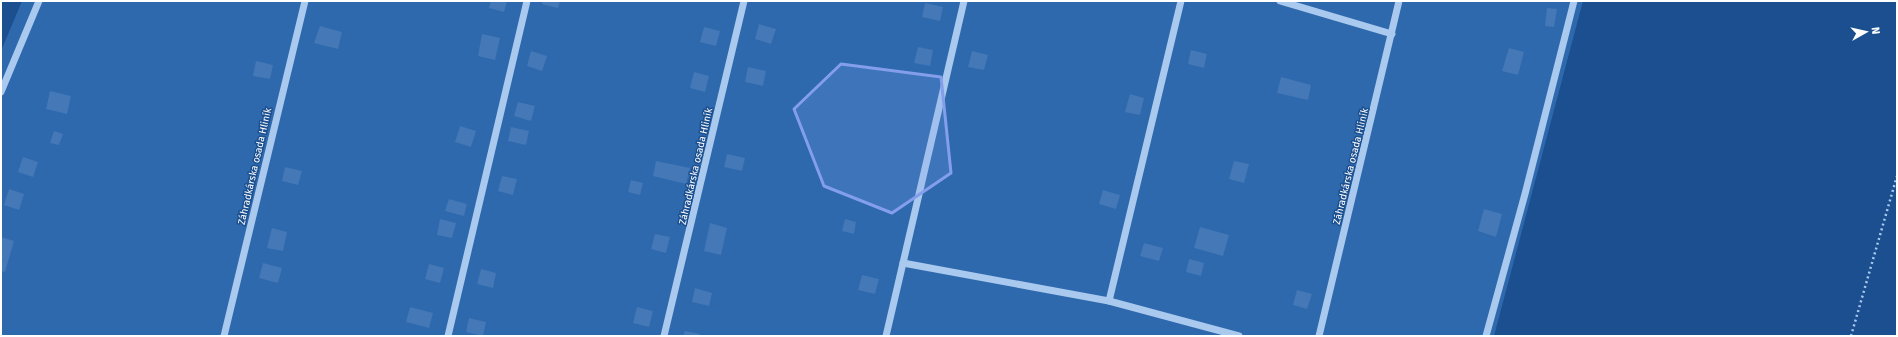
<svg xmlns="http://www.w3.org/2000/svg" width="1898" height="337" font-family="'Fira Sans',sans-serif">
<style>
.green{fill:#2e69ad}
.building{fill:#4478b7}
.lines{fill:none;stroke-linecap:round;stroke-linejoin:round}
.path{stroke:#a9c9ee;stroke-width:2.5;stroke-dasharray:2 3;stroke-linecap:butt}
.minor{stroke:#a9c9ee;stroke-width:7}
.marked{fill:#839eea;fill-opacity:0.2;stroke:#839eea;stroke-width:3;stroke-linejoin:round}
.labels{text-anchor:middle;stroke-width:3;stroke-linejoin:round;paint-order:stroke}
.street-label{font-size:10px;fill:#fff;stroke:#1b4f8f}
</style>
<rect width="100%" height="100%" fill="#1b4f8f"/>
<polygon class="green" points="22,1 1583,1 1494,336 1,336 1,51"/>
<g class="building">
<polygon points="491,1 507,1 504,12 489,8"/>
<polygon points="543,1 560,1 558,8 542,4"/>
<polygon points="925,3 943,7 940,21 922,17"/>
<polygon points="1547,8 1557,9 1554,27 1545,26"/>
<polygon points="759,24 776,29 771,44 755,39"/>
<polygon points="320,26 342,32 338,49 314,43"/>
<polygon points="704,27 720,31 716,46 700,42"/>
<polygon points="482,34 500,38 495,60 478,56"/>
<polygon points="918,47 933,50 930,66 914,63"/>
<polygon points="1509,48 1524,52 1518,75 1502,71"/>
<polygon points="1191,50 1207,54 1204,68 1188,64"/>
<polygon points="531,51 547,56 542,71 527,66"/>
<polygon points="972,51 988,55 984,70 968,67"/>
<polygon points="256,61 273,65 270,79 253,76"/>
<polygon points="748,67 766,71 763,86 745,82"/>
<polygon points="694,72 709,76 705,92 690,88"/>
<polygon points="1281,77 1311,85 1308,100 1277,93"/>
<polygon points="50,91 71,96 67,114 46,109"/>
<polygon points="1130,94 1144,98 1140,115 1125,112"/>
<polygon points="518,102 535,106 531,121 514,116"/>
<polygon points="460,126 476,131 471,147 455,142"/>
<polygon points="511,127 529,131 526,145 508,141"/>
<polygon points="54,131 63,134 59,145 50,143"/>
<polygon points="727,154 745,158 742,171 724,167"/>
<polygon points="23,157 38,162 33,177 18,172"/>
<polygon points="656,161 690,168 686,184 653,176"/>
<polygon points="1234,161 1249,164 1244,183 1229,179"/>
<polygon points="285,167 302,171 298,185 282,181"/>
<polygon points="502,176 517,179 513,195 498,191"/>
<polygon points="631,180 643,183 640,195 628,192"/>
<polygon points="9,189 24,194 19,210 4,205"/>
<polygon points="1103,190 1120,195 1116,209 1099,204"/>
<polygon points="449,199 467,204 464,216 445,211"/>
<polygon points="1484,209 1502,214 1496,237 1478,231"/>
<polygon points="440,219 456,223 452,238 437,235"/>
<polygon points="845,219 856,222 854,234 842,231"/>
<polygon points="710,223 727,228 721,255 704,251"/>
<polygon points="1200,227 1229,235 1223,256 1194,248"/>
<polygon points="272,228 287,232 283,251 267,248"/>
<polygon points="655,234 670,237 666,253 651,249"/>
<polygon points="1,237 14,241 5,272 1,271"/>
<polygon points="1144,243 1163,248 1159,261 1140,256"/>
<polygon points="1189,259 1204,263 1201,276 1186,272"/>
<polygon points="263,263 282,268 278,283 259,278"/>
<polygon points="429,264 444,268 440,283 425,279"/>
<polygon points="481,269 496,273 493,288 477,284"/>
<polygon points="862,275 879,279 875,294 858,290"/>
<polygon points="695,288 712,293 709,306 692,302"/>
<polygon points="1297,290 1312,294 1307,309 1293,305"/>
<polygon points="410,307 433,313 429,328 406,322"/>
<polygon points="637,307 653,311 649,327 633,323"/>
<polygon points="469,318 486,322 483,336 466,332"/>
<polygon points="685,331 700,334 699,336 683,336"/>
</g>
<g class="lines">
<polyline class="path" points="1851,336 1897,176"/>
<g class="minor">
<polyline points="1280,1 1392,34"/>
<polyline points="1,92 39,1"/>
<polyline points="903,263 1109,301 1239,336"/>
<polyline points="1109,301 1181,1"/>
<polyline points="224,336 305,1"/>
<polyline points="448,336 527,1"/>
<polyline points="664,336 744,1"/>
<polyline points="886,336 964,1"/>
<polyline points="1319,336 1399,1"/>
<polyline points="1486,336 1525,194 1574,1"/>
</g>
</g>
<path class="marked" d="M841,64L941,77L951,173L892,213L824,186L794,109Z"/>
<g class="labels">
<g class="street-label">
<text transform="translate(254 166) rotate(-77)" y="4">Záhradkárska osada Hliník</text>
<text transform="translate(695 166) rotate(-77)" y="4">Záhradkárska osada Hliník</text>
<text transform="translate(1350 166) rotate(-76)" y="4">Záhradkárska osada Hliník</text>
</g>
</g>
<rect width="1898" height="337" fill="none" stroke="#ffffff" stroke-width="4"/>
<g transform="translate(1866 32) rotate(82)" stroke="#1b4f8f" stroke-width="3" paint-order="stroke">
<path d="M0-3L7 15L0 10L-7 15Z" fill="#ffffff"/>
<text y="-6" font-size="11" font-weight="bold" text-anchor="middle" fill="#ffffff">N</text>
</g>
</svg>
